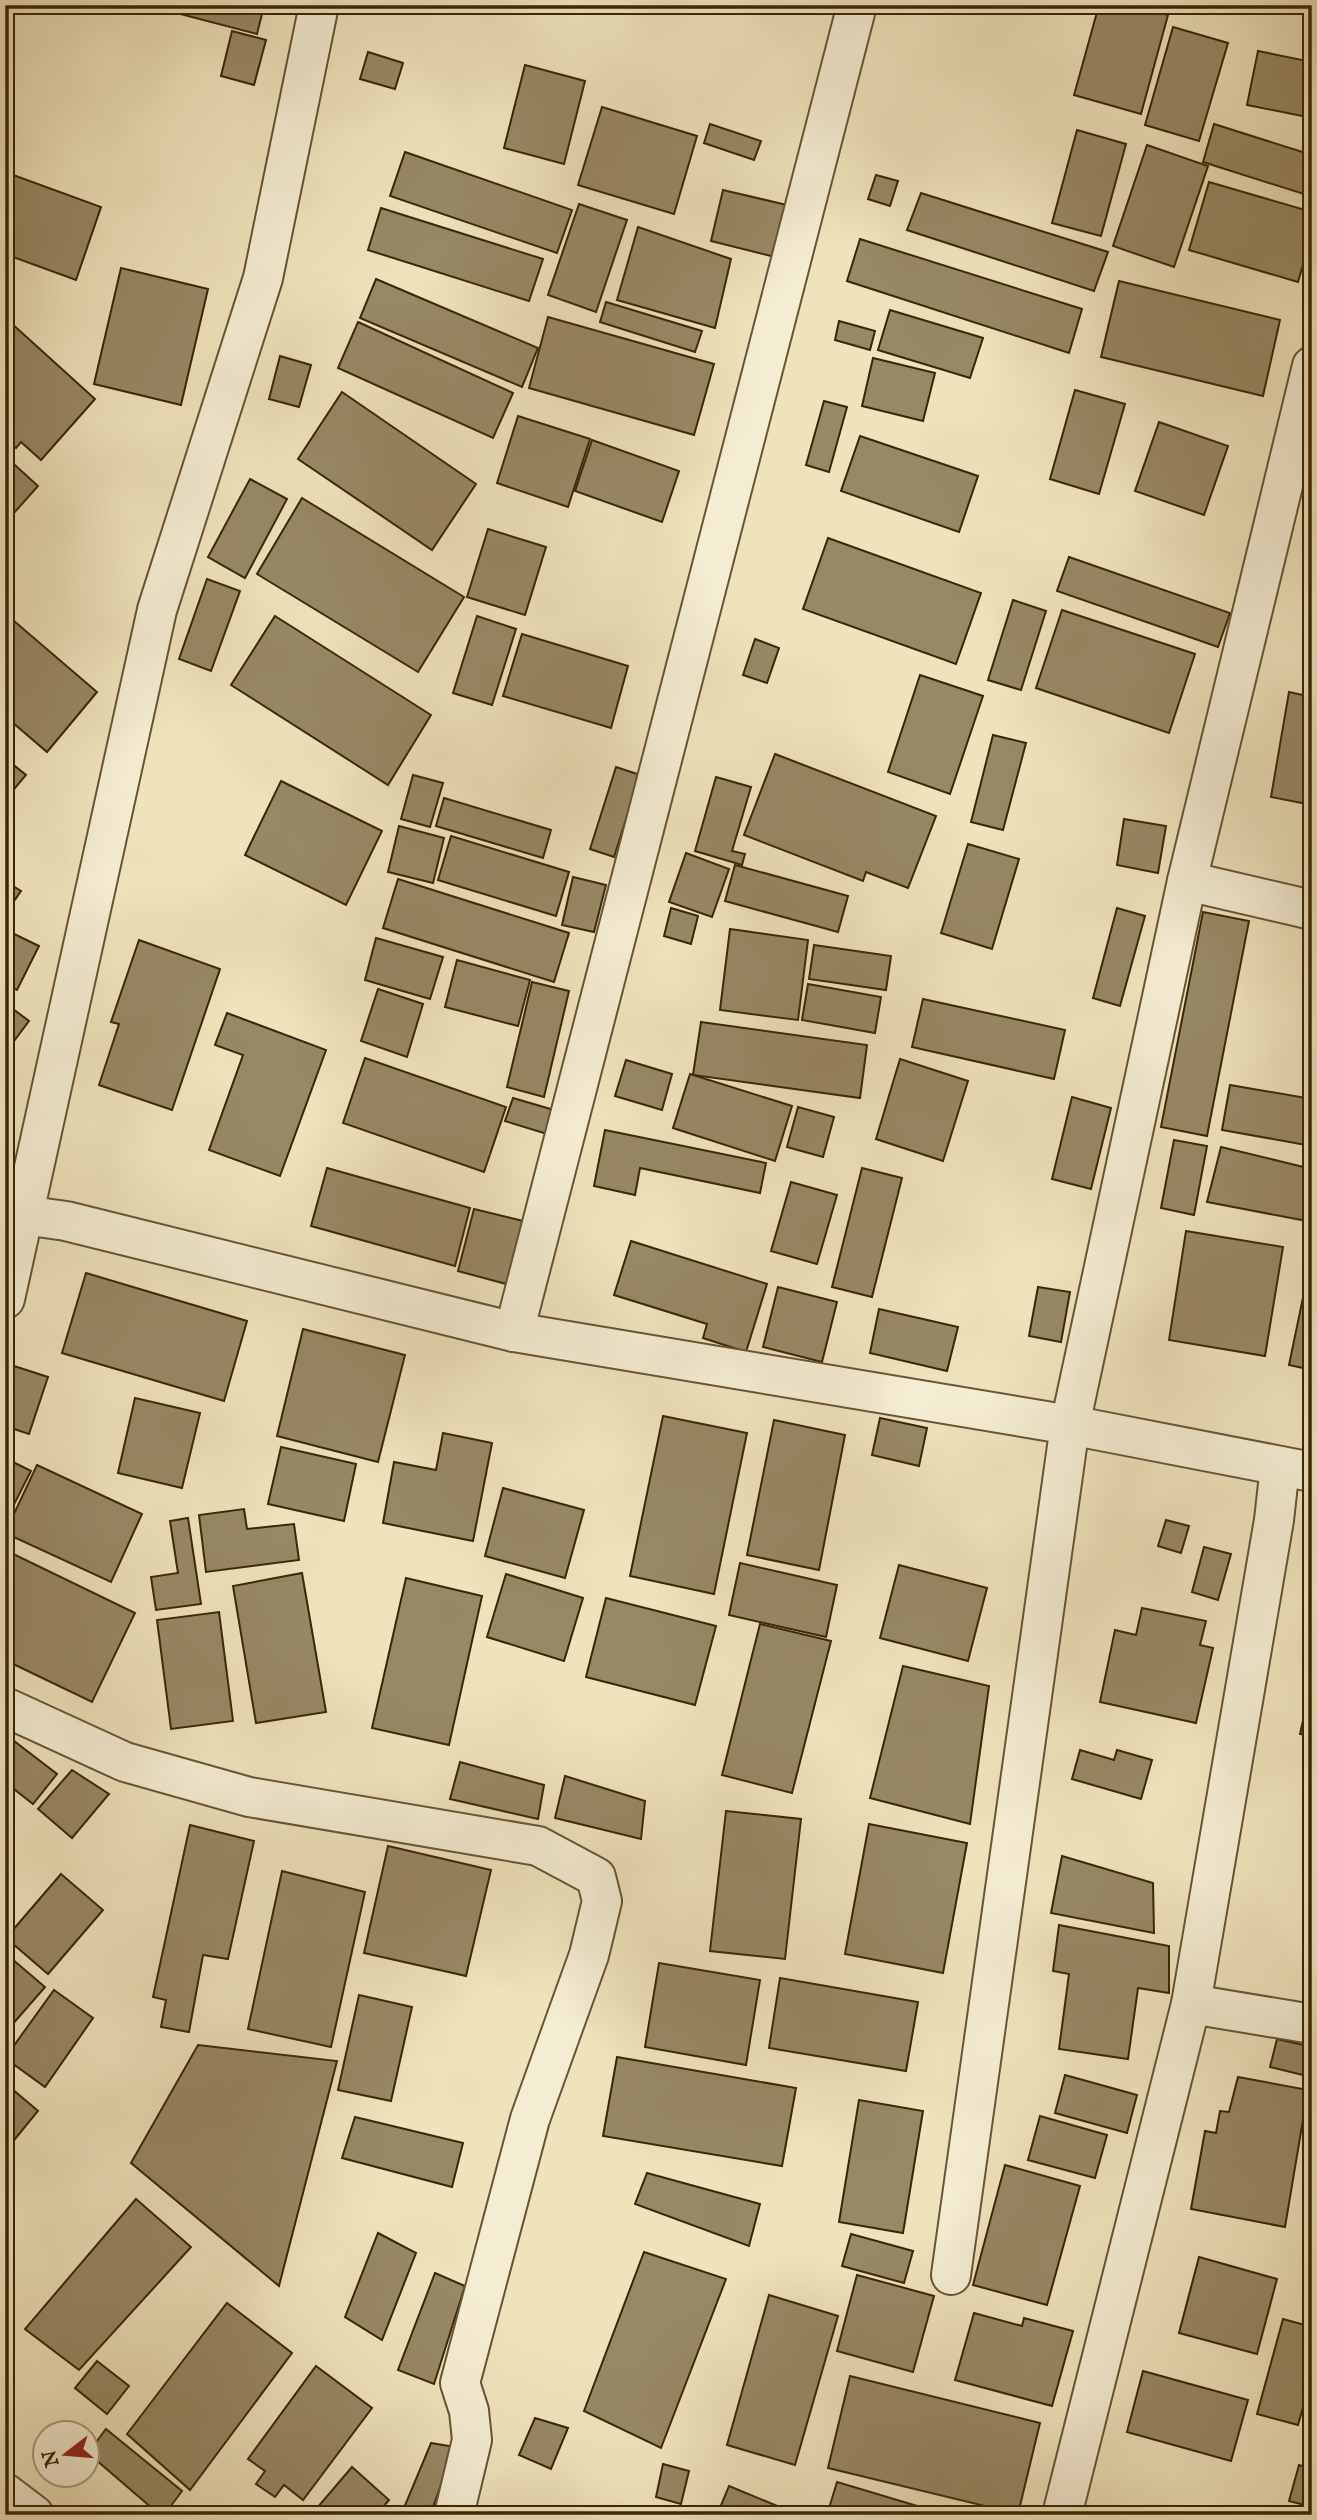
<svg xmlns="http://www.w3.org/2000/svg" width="1317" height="2520" font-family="'IM FELL English',serif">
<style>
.building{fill:#988865;stroke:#3a2606;stroke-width:2}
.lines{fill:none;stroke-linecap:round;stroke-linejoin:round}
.minor-casing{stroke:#675534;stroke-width:42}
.minor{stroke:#f5edd3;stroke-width:38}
</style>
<rect width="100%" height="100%" fill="#efe3bc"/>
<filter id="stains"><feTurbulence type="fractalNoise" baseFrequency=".00286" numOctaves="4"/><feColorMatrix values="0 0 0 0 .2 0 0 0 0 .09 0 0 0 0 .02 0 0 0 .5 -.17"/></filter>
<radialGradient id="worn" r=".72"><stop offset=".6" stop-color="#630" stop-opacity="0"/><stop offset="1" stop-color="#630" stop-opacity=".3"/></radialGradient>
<g class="building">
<polygon points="146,5 262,5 264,6 257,34"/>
<polygon points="1099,5 1135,5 1168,15 1141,114 1074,95"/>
<polygon points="1173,27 1228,43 1199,141 1145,125"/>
<polygon points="232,31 266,40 254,85 221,76"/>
<polygon points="1258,51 1312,62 1312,118 1247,105"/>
<polygon points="368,52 403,63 395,89 360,79"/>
<polygon points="525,65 585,81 564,164 504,148"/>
<polygon points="602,107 697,136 674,214 578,185"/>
<polygon points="710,124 761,141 754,160 704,143"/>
<polygon points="1214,124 1312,155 1310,196 1203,162"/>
<polygon points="1077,130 1126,144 1101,236 1052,223"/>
<polygon points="1147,145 1208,166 1174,267 1113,246"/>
<polygon points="405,152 572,210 557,253 390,196"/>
<polygon points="5,172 101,207 76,280 5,254"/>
<polygon points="876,175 898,181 890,206 868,199"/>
<polygon points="1209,182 1312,212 1312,233 1298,282 1189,250"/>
<polygon points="723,190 787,205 775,257 711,241"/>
<polygon points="921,193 1108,252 1094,291 907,230"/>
<polygon points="579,204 627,220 596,312 548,295"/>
<polygon points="381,208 543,259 529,301 368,250"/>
<polygon points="638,227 731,259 715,328 617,300"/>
<polygon points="860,239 1082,309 1069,353 847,281"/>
<polygon points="121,268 208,289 181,405 94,384"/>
<polygon points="376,279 538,348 522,387 360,318"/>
<polygon points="1119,281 1280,320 1263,396 1101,357"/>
<polygon points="606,302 702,331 695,352 600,322"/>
<polygon points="890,310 983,338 970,378 878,350"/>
<polygon points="548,317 714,364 694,435 529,388"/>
<polygon points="839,321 875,331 870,350 835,340"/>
<polygon points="10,322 95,399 41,460 21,442 16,448 5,438 5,328"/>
<polygon points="358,322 513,393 493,438 338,368"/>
<polygon points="280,356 311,365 299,407 269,399"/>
<polygon points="873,358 935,373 923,421 862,406"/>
<polygon points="1075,390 1125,404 1099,494 1050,479"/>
<polygon points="342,392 476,484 432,550 298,459"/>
<polygon points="824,401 847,407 829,472 806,465"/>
<polygon points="518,416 590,439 568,507 497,483"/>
<polygon points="1159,422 1228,446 1204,515 1135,491"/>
<polygon points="860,436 978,476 959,532 841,491"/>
<polygon points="592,440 679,471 662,522 575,491"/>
<polygon points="5,456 38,486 5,523"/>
<polygon points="250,479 287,499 245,578 208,557"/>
<polygon points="302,498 464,597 418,672 257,574"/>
<polygon points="488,529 546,547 525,615 467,597"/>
<polygon points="828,538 981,593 956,664 803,609"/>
<polygon points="1069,557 1230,613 1218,647 1057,591"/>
<polygon points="207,579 240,591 211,671 179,659"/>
<polygon points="1013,600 1046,611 1021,690 988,680"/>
<polygon points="1062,610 1195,654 1169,733 1036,688"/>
<polygon points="7,615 97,692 47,752 5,716"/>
<polygon points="275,616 431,715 388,785 231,685"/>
<polygon points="477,616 516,629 492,705 453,693"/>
<polygon points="522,634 628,666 611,728 503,696"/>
<polygon points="755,639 779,648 767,683 743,675"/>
<polygon points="920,675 983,696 950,794 888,772"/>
<polygon points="1289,692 1312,697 1312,805 1271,797"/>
<polygon points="993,735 1026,743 1003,830 971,822"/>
<polygon points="775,754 936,816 908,888 866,872 863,881 744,835"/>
<polygon points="5,758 26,775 5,800"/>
<polygon points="616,767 640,775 614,857 590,849"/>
<polygon points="413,775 443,783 430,827 401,819"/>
<polygon points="716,777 751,787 732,851 745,854 742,865 695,851"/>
<polygon points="281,781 382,831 346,905 245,855"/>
<polygon points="444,798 551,830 543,858 436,826"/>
<polygon points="1124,819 1166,826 1158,873 1117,865"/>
<polygon points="399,826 444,838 433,883 388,872"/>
<polygon points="451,836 569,872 556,916 438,880"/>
<polygon points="968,844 1019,859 992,949 941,933"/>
<polygon points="686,853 729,869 712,917 669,902"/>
<polygon points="735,865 848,896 838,932 725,901"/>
<polygon points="573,877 606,885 594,932 562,925"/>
<polygon points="398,879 569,933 554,982 383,928"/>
<polygon points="5,881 21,891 5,914"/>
<polygon points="671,908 698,916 691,944 664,936"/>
<polygon points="1117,908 1145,916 1120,1006 1093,998"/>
<polygon points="1203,912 1249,921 1207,1136 1161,1127"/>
<polygon points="730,929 808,940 798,1020 720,1010"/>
<polygon points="6,930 39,946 17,990 5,984"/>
<polygon points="376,938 443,957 430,999 365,980"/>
<polygon points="139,940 220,969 172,1110 99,1085 119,1024 111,1022"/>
<polygon points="814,945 891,956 886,990 809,979"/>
<polygon points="457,960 530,980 518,1026 445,1007"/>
<polygon points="532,982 569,991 544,1097 507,1087"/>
<polygon points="808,984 881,997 875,1033 802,1020"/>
<polygon points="378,989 423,1004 407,1057 361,1041"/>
<polygon points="923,999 1065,1030 1054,1079 912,1047"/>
<polygon points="5,1003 29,1021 5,1053"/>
<polygon points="227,1013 326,1050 280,1176 209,1150 243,1055 215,1045"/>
<polygon points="701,1022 867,1045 860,1098 693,1075"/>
<polygon points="365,1058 506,1107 484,1172 343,1123"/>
<polygon points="900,1059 968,1081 943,1161 876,1139"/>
<polygon points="626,1060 672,1074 662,1110 615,1096"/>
<polygon points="690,1074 792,1106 775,1161 673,1128"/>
<polygon points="1230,1085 1312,1099 1312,1146 1222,1130"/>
<polygon points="1072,1097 1111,1108 1091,1189 1052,1179"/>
<polygon points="513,1098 554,1110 547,1134 505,1121"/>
<polygon points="798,1107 834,1117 823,1157 787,1147"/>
<polygon points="605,1130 766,1163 760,1193 640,1168 635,1195 594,1186"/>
<polygon points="1174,1140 1207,1146 1194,1215 1161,1208"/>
<polygon points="1221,1147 1312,1169 1312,1222 1207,1202"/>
<polygon points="327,1168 470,1208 455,1266 311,1226"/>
<polygon points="862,1168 902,1178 872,1297 832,1287"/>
<polygon points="791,1182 837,1195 817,1264 771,1251"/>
<polygon points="474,1209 523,1221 506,1284 458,1271"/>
<polygon points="1186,1231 1283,1247 1265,1356 1169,1340"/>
<polygon points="631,1241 767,1284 746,1352 703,1338 707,1324 614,1295"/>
<polygon points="1312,1254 1312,1370 1289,1365"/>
<polygon points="86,1273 247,1321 224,1401 62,1353"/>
<polygon points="778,1287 837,1302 822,1362 763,1347"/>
<polygon points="1038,1287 1070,1292 1061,1342 1029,1336"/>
<polygon points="879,1309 958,1327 947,1371 870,1353"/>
<polygon points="303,1329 405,1355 378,1462 277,1436"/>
<polygon points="14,1366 48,1377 29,1434 5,1426 5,1394"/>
<polygon points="135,1398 200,1413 182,1488 118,1473"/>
<polygon points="663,1416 747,1433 714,1594 630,1576"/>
<polygon points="880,1418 927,1428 919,1466 872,1455"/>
<polygon points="774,1420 845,1435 819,1570 747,1555"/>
<polygon points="443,1433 492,1443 473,1541 383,1523 394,1462 436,1470"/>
<polygon points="281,1447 356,1464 344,1521 268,1504"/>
<polygon points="5,1458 31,1471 5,1522"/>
<polygon points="37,1465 142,1514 111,1582 5,1533"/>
<polygon points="503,1488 584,1510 565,1578 485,1556"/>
<polygon points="244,1509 247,1529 294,1524 299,1560 206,1572 199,1515"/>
<polygon points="188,1518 201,1604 156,1610 151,1577 178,1573 170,1521"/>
<polygon points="1166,1520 1189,1526 1181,1553 1158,1546"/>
<polygon points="1204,1547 1231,1554 1218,1600 1192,1592"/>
<polygon points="5,1550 135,1613 92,1702 5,1660"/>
<polygon points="740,1563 837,1585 826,1637 729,1615"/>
<polygon points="899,1565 987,1588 968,1661 880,1638"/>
<polygon points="302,1573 326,1712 256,1723 233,1586"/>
<polygon points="506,1574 583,1598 564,1661 487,1637"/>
<polygon points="406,1578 482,1596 449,1745 372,1728"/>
<polygon points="606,1598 716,1626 695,1705 586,1677"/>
<polygon points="1142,1608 1206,1621 1200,1645 1213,1648 1196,1723 1100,1702 1115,1630 1136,1635"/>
<polygon points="219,1612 233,1721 171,1729 157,1620"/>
<polygon points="760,1624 831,1641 792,1793 722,1775"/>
<polygon points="903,1666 989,1686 970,1824 870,1798"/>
<polygon points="1312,1681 1312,1736 1300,1734"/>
<polygon points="5,1734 57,1774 33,1804 5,1782"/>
<polygon points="1080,1750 1114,1760 1117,1750 1152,1760 1141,1799 1072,1779"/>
<polygon points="460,1762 544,1785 538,1819 450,1799"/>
<polygon points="72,1770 109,1794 72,1838 38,1809"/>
<polygon points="565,1776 645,1801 641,1839 555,1818"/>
<polygon points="726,1811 801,1819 785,1959 710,1951"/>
<polygon points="869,1824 967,1843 943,1973 845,1954"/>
<polygon points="190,1825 254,1841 228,1959 203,1955 189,2032 161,2027 166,2000 153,1997"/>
<polygon points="388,1846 491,1870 466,1976 364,1953"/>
<polygon points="1062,1856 1153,1883 1154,1933 1051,1913"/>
<polygon points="282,1871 365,1892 331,2047 248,2029"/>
<polygon points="61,1874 103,1910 48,1974 6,1938"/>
<polygon points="1059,1925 1169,1946 1169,1993 1138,1988 1128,2059 1059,2049 1069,1974 1053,1971"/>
<polygon points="5,1953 45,1987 5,2033"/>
<polygon points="659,1963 760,1980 746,2065 645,2047"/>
<polygon points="780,1978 918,2002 906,2071 769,2048"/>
<polygon points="54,1990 93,2018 45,2087 5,2058"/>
<polygon points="359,1995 412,2007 391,2101 338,2090"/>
<polygon points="1277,2039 1312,2047 1311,2077 1270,2067"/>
<polygon points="198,2045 337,2061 279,2286 131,2163"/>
<polygon points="617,2057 796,2088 782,2166 603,2136"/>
<polygon points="1065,2075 1137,2095 1127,2133 1055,2113"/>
<polygon points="1238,2077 1308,2090 1285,2227 1191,2209 1205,2131 1216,2133 1220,2111 1229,2112"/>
<polygon points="5,2083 38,2111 15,2139 5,2130"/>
<polygon points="859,2100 923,2111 903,2233 839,2222"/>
<polygon points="1040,2116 1107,2135 1095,2178 1028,2160"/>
<polygon points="355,2117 463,2143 452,2187 342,2158"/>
<polygon points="1005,2165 1080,2186 1047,2305 973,2285"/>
<polygon points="647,2173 760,2204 749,2246 635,2204"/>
<polygon points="136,2199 191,2247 79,2370 25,2329"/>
<polygon points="378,2233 416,2253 382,2340 345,2317"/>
<polygon points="851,2234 913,2251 904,2283 842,2266"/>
<polygon points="644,2252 726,2279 661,2448 584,2411"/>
<polygon points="1199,2257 1277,2279 1257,2354 1179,2333"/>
<polygon points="435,2273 465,2286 434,2384 398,2370"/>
<polygon points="857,2275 934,2296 913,2372 837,2351"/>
<polygon points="769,2295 838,2316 795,2465 727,2445"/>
<polygon points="227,2303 292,2353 190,2490 127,2434"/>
<polygon points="974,2313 1022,2326 1024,2318 1073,2331 1052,2406 955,2380"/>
<polygon points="1283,2319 1312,2327 1312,2376 1298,2425 1257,2414"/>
<polygon points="97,2361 129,2386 107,2414 75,2388"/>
<polygon points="316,2366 372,2408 303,2500 284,2485 275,2497 256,2484 265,2471 248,2459"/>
<polygon points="1143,2371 1248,2400 1231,2461 1127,2432"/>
<polygon points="850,2376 1040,2423 1018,2514 828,2468"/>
<polygon points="5,2392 13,2397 5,2407"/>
<polygon points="1312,2402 1312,2432 1304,2430"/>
<polygon points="535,2418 568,2428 551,2469 519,2455"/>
<polygon points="106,2429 182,2491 164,2515 160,2515 88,2453"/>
<polygon points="431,2443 455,2447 430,2515 401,2515"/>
<polygon points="663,2464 689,2471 681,2504 656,2497"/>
<polygon points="1299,2465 1312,2469 1312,2507 1289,2501"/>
<polygon points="352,2467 389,2500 376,2515 311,2515"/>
<polygon points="837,2482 934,2511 933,2515 827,2515"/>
<polygon points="729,2486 799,2515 717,2515"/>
</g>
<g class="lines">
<defs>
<g id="minor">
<polyline points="1187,881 1312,910"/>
<polyline points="23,1215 66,1221 514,1332 1070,1425 1312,1472"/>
<polyline points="5,1299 157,610 263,278 319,5"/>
<polyline points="514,1332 857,5"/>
<polyline points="5,1707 125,1762 249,1797 538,1846 596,1877 602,1901 589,1955 530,2119 460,2383 469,2411 472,2440 454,2515"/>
<polyline points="1191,2004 1312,2024"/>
<polyline points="951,2275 1070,1425 1187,881 1312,366"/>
<polyline points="5,2493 34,2515"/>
<polyline points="1062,2515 1191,2004 1274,1520 1280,1466"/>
</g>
</defs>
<use href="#minor" class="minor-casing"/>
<use href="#minor" class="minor"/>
</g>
<rect width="1317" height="2520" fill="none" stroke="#efe3bc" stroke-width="28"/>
<rect x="7" y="7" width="1303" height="2506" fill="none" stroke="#3a2606" stroke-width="3.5"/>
<rect x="14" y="14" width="1289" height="2492" fill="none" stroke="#3a2606" stroke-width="2"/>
<g transform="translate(66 2454) rotate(254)"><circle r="33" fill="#f5edd3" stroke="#aa9d81" stroke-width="2"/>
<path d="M0-5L12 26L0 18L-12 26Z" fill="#8f2418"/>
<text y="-10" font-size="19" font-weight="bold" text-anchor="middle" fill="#3a2606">N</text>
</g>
<rect width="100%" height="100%" filter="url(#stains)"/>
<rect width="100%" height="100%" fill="url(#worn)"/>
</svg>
